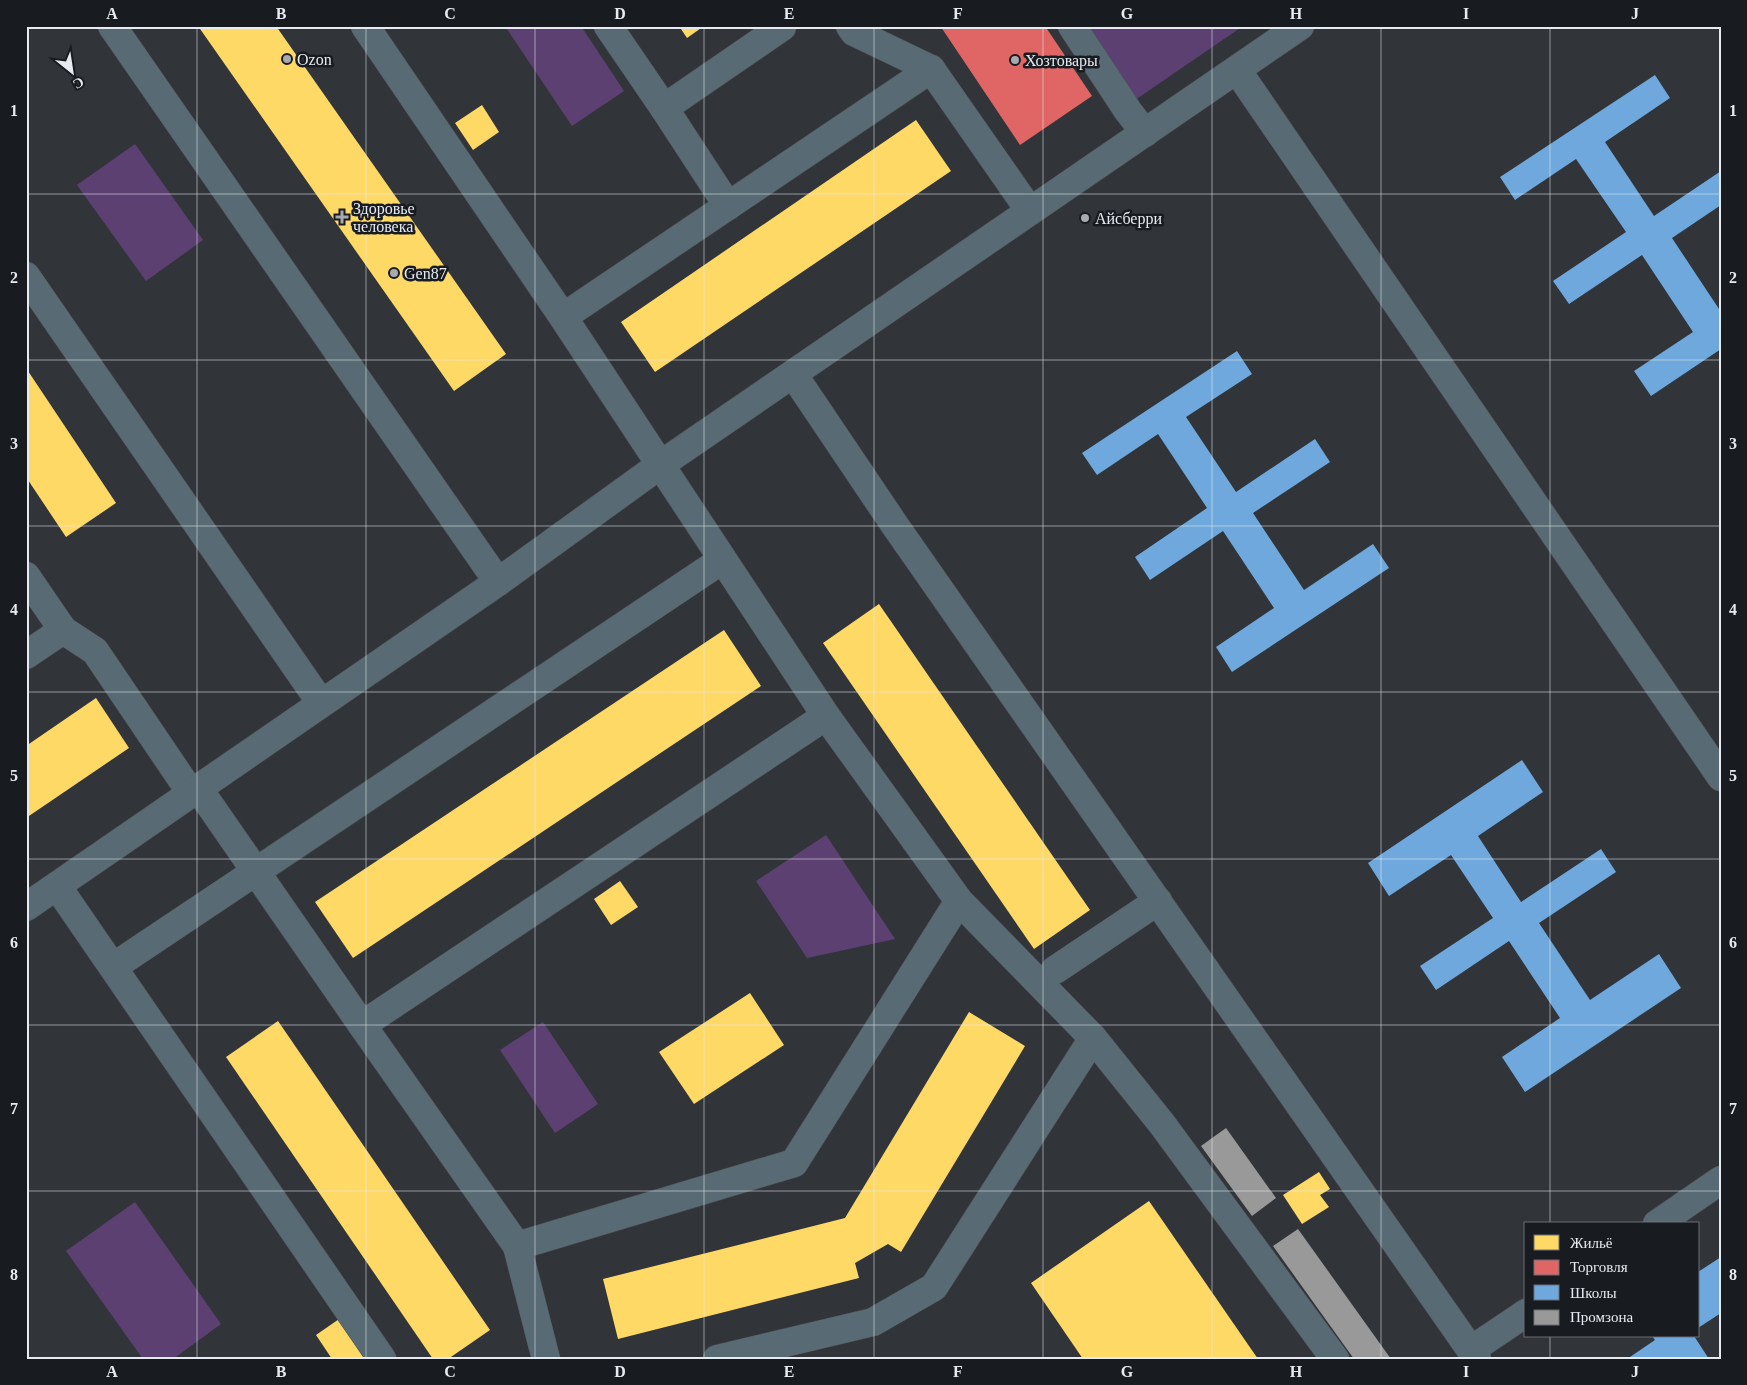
<svg xmlns="http://www.w3.org/2000/svg" width="1747" height="1385" font-family="'Times New Roman',serif">
<style>
.green{fill:#5d4072}
.homes{fill:#ffd966}
.shops{fill:#e06666}
.schools{fill:#6fa8dc}
.industry{fill:#999}
.lines{fill:none;stroke-linecap:round;stroke-linejoin:round}
.minor-casing{stroke:#4f5256;stroke-width:29}
.minor{stroke:#586a73;stroke-width:28}
.grid{fill:none;stroke:#e6ebf1;stroke-width:1;stroke-opacity:0.55}
.poi-dot{fill:#a7abb1;stroke:#181b20;stroke-width:2}
.labels{text-anchor:middle;stroke-width:5;stroke-linejoin:round;paint-order:stroke}
.poi-label{font-size:16px;fill:#e6ebf1;stroke:#181b20;text-anchor:start}
.neatline{fill:none;stroke:#e6ebf1;stroke-width:2}
.grid-label{font-size:16px;text-anchor:middle;font-weight:bold;fill:#e6ebf1}
</style>
<rect width="100%" height="100%" fill="#31353a"/>
<g class="green">
<polygon points="505,26 581,26 624,91 572,126"/>
<polygon points="1085,26 1243,26 1135,100"/>
<polygon points="135,144 203,240 146,281 77,185"/>
<polygon points="826,835 895,939 807,958 756,881"/>
<polygon points="543,1022 598,1104 555,1133 500,1050"/>
<polygon points="135,1202 221,1324 173,1359 143,1359 66,1251"/>
</g>
<g class="homes">
<polygon points="198,26 276,26 506,354 454,391"/>
<polygon points="679,26 704,26 687,38"/>
<polygon points="482,105 499,132 473,150 455,123"/>
<polygon points="916,120 951,171 655,372 621,322"/>
<polygon points="26,368 116,503 66,537 26,477"/>
<polygon points="879,604 1090,910 1034,949 823,643"/>
<polygon points="724,630 761,686 353,958 315,902"/>
<polygon points="96,698 129,748 26,818 26,746"/>
<polygon points="620,881 638,907 611,925 594,899"/>
<polygon points="750,993 784,1045 694,1104 659,1052"/>
<polygon points="969,1012 1025,1046 901,1252 888,1244 855,1263 859,1278 618,1339 603,1279 845,1218"/>
<polygon points="278,1021 490,1330 448,1359 433,1359 226,1057"/>
<polygon points="1319,1172 1330,1189 1320,1195 1329,1207 1302,1224 1283,1195"/>
<polygon points="1149,1201 1258,1359 1083,1359 1031,1283"/>
<polygon points="342,1317 371,1359 332,1359 316,1335"/>
</g>
<polygon class="shops" points="942,26 1045,26 1092,96 1020,145 941,27"/>
<g class="schools">
<polygon points="1655,75 1670,98 1605,142 1654,216 1721,171 1721,205 1672,238 1721,312 1721,349 1651,396 1634,371 1693,332 1642,255 1569,304 1553,281 1626,232 1576,159 1515,200 1500,177"/>
<polygon points="1237,351 1252,374 1186,417 1236,492 1315,439 1330,462 1253,513 1304,590 1373,544 1389,568 1232,672 1216,647 1274,608 1223,531 1150,580 1135,557 1207,508 1158,434 1097,475 1082,453"/>
<polygon points="1522,760 1543,792 1478,836 1521,902 1601,849 1616,872 1539,923 1590,1000 1659,954 1681,988 1525,1092 1502,1057 1560,1018 1509,941 1436,990 1420,966 1493,918 1451,855 1389,896 1368,863"/>
<polygon points="1721,1257 1721,1313 1698,1328 1698,1272"/>
<polygon points="1652,1336 1694,1336 1709,1359 1627,1359 1655,1340"/>
</g>
<g class="industry">
<polygon points="1226,1128 1276,1198 1252,1216 1201,1146"/>
<polygon points="1298,1229 1391,1359 1354,1359 1273,1246"/>
</g>
<g class="lines">
<defs>
<g id="minor">
<polyline points="112,26 498,582"/>
<polyline points="365,26 563,317 826,716 959,901 1093,1038 934,1287 873,1322 717,1359"/>
<polyline points="608,26 664,108 728,206"/>
<polyline points="850,26 854,32 931,69"/>
<polyline points="1072,26 1128,111 1145,133"/>
<polyline points="1237,70 1721,777"/>
<polyline points="664,108 782,27"/>
<polyline points="26,276 321,703"/>
<polyline points="563,317 931,69 1030,211"/>
<polyline points="793,374 894,524 1477,1359"/>
<polyline points="26,576 63,630"/>
<polyline points="26,655 63,630 95,651 191,793"/>
<polyline points="198,788 362,1025 517,1246"/>
<polyline points="57,886 382,1359"/>
<polyline points="26,907 498,582 660,465 1300,26"/>
<polyline points="113,967 722,560"/>
<polyline points="1055,970 1158,901"/>
<polyline points="362,1025 826,716"/>
<polyline points="1093,1038 1162,1124 1335,1359"/>
<polyline points="1657,1224 1721,1180"/>
<polyline points="1471,1350 1526,1313"/>
<polyline points="546,1359 517,1246 794,1163 959,901"/>
</g>
</defs>
<use href="#minor" class="minor-casing"/>
<use href="#minor" class="minor"/>
</g>
<path class="grid" d="M197,26V1359M366,26V1359M535,26V1359M704,26V1359M874,26V1359M1043,26V1359M1212,26V1359M1381,26V1359M1550,26V1224M26,194H1721M26,360H1721M26,526H1721M26,692H1721M26,859H1721M26,1025H1721M26,1191H1721M1550,1336V1359"/>
<g class="poi-dot">
<circle cx="287" cy="59" r="5"/>
<circle cx="1015" cy="60" r="5"/>
<path d="M339.5 209.5h5v5h5v5h-5v5h-5v-5h-5v-5h5z"/>
<circle cx="1085" cy="218" r="5"/>
<circle cx="394" cy="273" r="5"/>
</g>
<g class="labels">
<g class="poi-label">
<text x="297" y="65">Ozon</text>
<text x="1025" y="66">Хозтовары</text>
<text x="353" y="214">Здоровье<tspan x="353" dy="18">человека</tspan></text>
<text x="1095" y="224">Айсберри</text>
<text x="404" y="279">Gen87</text>
</g>
</g>
<rect width="1747" height="1385" fill="none" stroke="#181b20" stroke-width="55"/>
<rect x="1524" y="1222" width="175" height="115" fill="#181b20" stroke="#6a6e74"/>
<rect x="1534" y="1235" width="25" height="15" fill="#ffd966" stroke="#6a6e74"/>
<text x="1570" y="1248" font-size="15" fill="#e6ebf1">Жильё</text>
<rect x="1534" y="1260" width="25" height="15" fill="#e06666" stroke="#6a6e74"/>
<text x="1570" y="1272" font-size="15" fill="#e6ebf1">Торговля</text>
<rect x="1534" y="1285" width="25" height="15" fill="#6fa8dc" stroke="#6a6e74"/>
<text x="1570" y="1298" font-size="15" fill="#e6ebf1">Школы</text>
<rect x="1534" y="1310" width="25" height="15" fill="#999999" stroke="#6a6e74"/>
<text x="1570" y="1322" font-size="15" fill="#e6ebf1">Промзона</text>
<g transform="translate(72 72) rotate(150)" stroke="#181b20" stroke-width="4" paint-order="stroke">
<path d="M0-4L9 19L0 12L-9 19Z" fill="#e6ebf1"/>
<text y="-8" font-size="14" font-weight="bold" text-anchor="middle" fill="#e6ebf1">С</text>
</g>
<rect x="28" y="28" width="1692" height="1330" class="neatline"/>
<g class="grid-label">
<text x="112" y="19">A</text>
<text x="281" y="19">B</text>
<text x="450" y="19">C</text>
<text x="620" y="19">D</text>
<text x="789" y="19">E</text>
<text x="958" y="19">F</text>
<text x="1127" y="19">G</text>
<text x="1296" y="19">H</text>
<text x="1466" y="19">I</text>
<text x="1635" y="19">J</text>
<text x="14" y="116">1</text>
<text x="1733" y="116">1</text>
<text x="14" y="283">2</text>
<text x="1733" y="283">2</text>
<text x="14" y="449">3</text>
<text x="1733" y="449">3</text>
<text x="14" y="615">4</text>
<text x="1733" y="615">4</text>
<text x="14" y="781">5</text>
<text x="1733" y="781">5</text>
<text x="14" y="948">6</text>
<text x="1733" y="948">6</text>
<text x="14" y="1114">7</text>
<text x="1733" y="1114">7</text>
<text x="14" y="1280">8</text>
<text x="1733" y="1280">8</text>
<text x="112" y="1377">A</text>
<text x="281" y="1377">B</text>
<text x="450" y="1377">C</text>
<text x="620" y="1377">D</text>
<text x="789" y="1377">E</text>
<text x="958" y="1377">F</text>
<text x="1127" y="1377">G</text>
<text x="1296" y="1377">H</text>
<text x="1466" y="1377">I</text>
<text x="1635" y="1377">J</text>
</g>
</svg>
